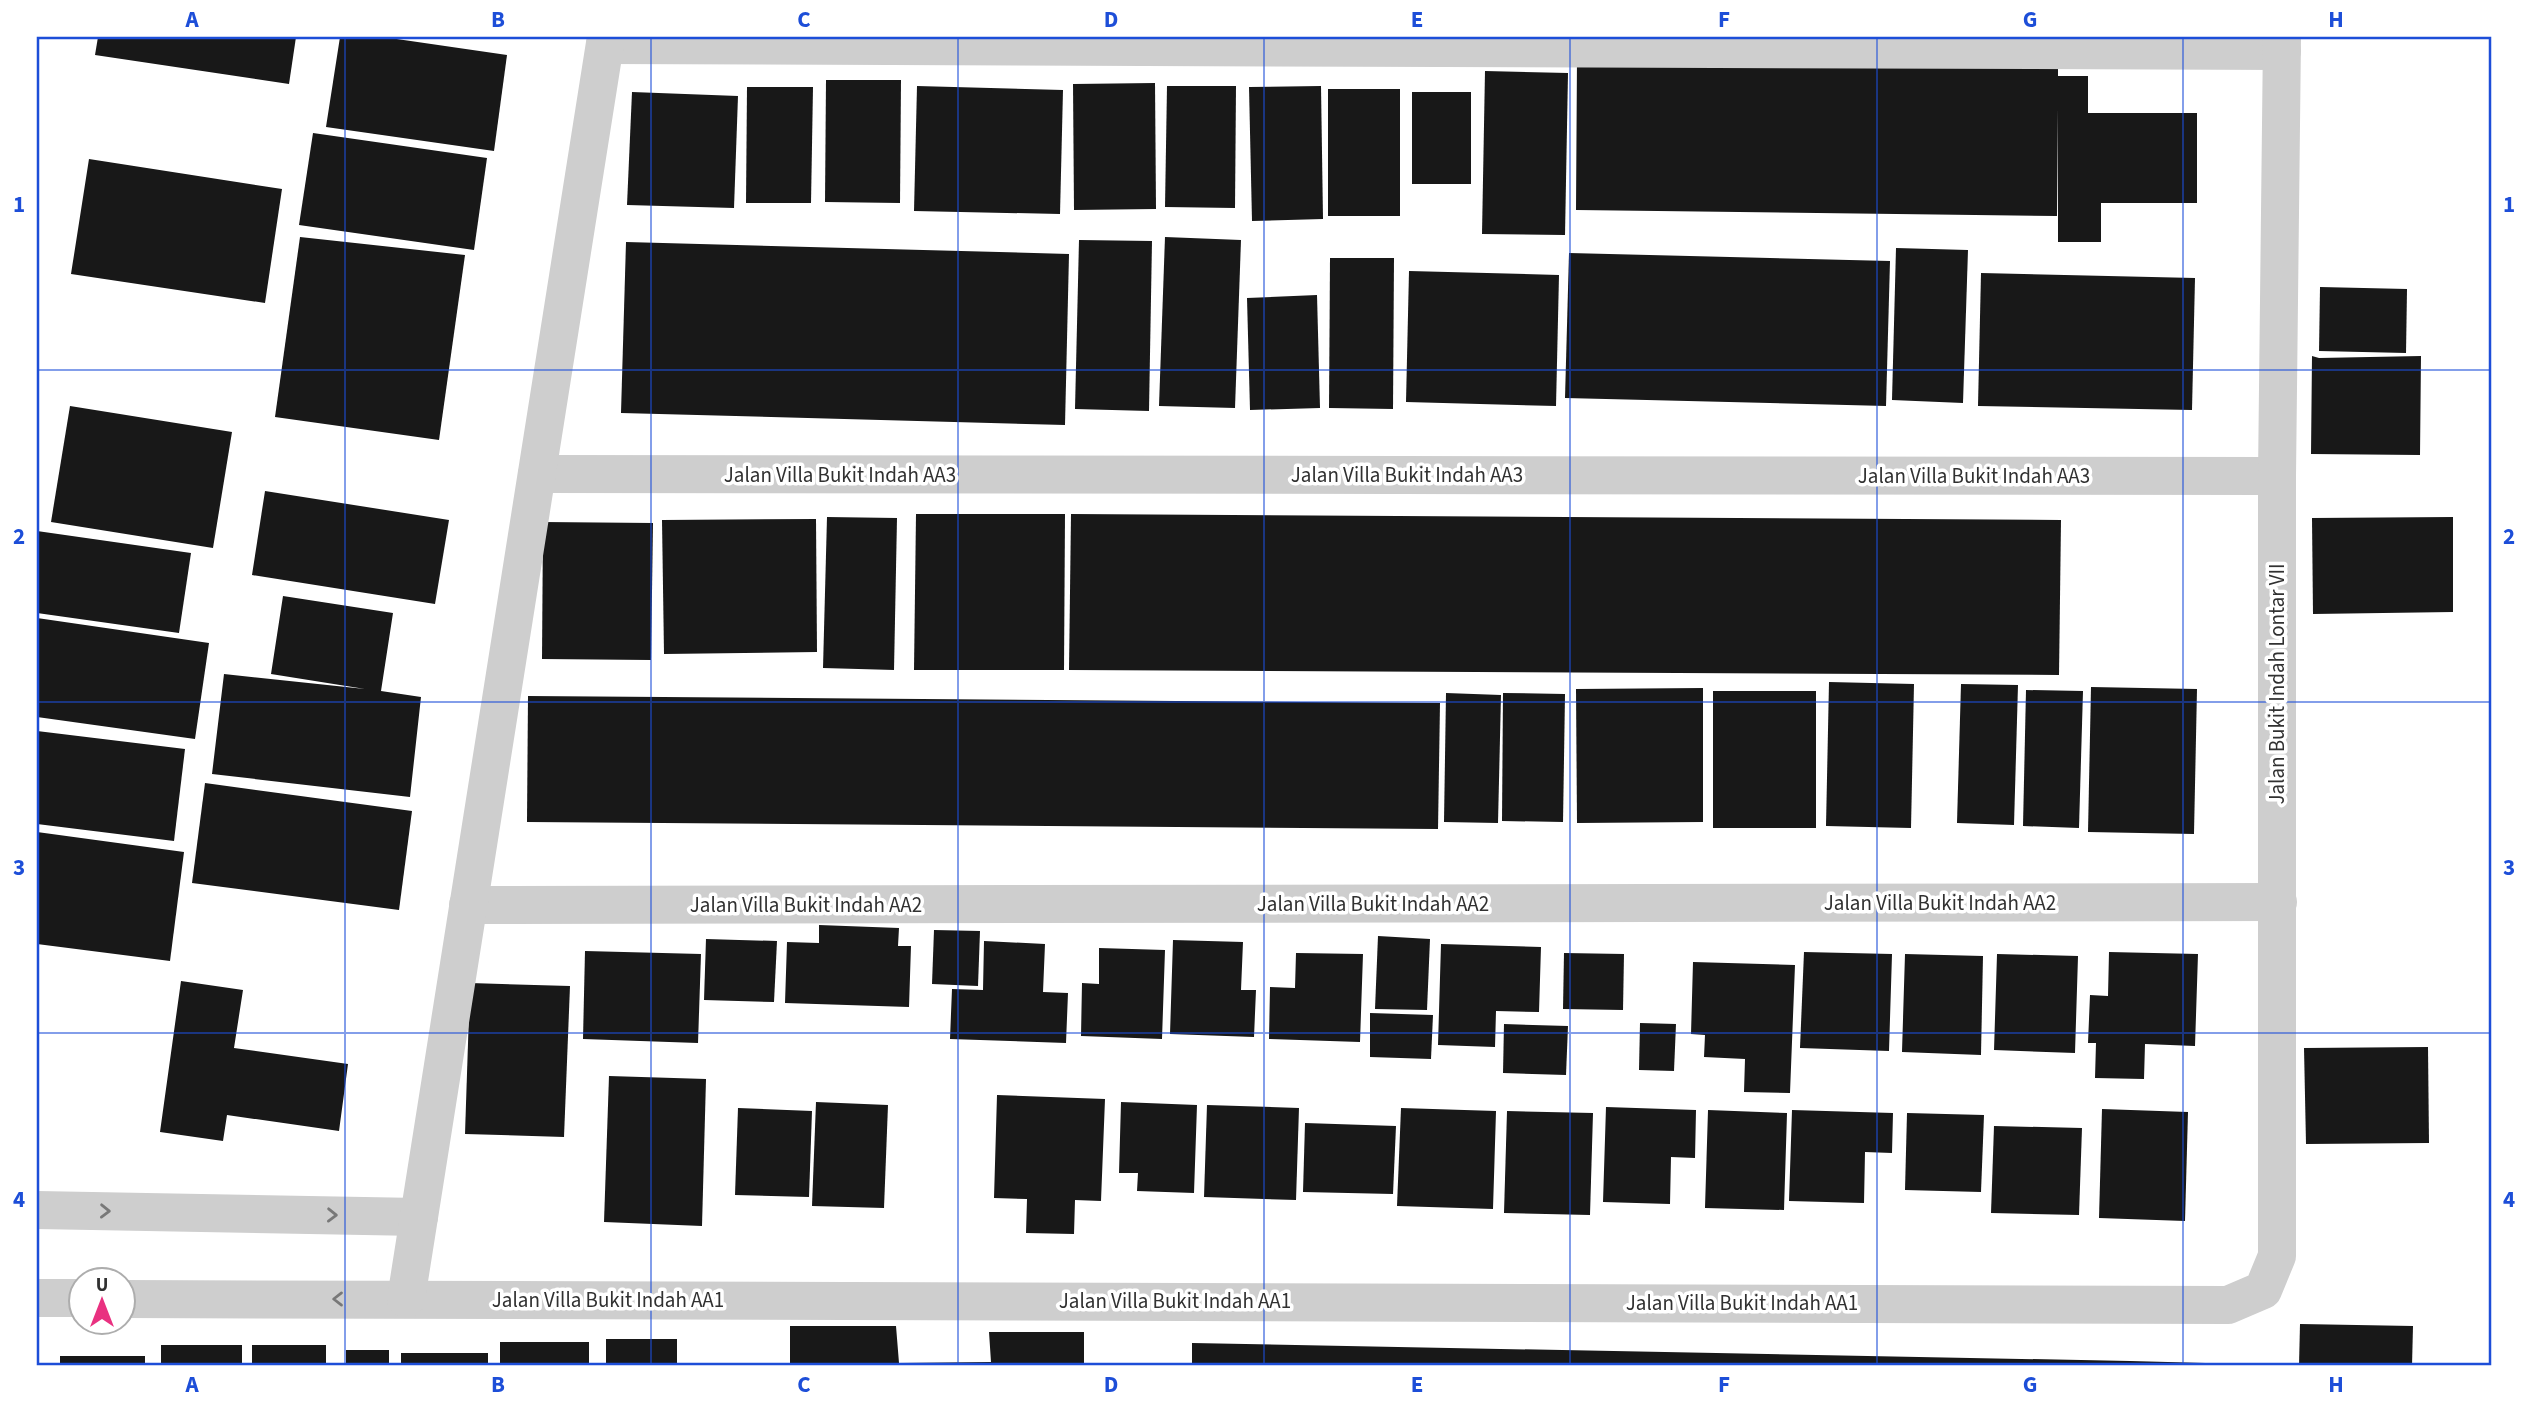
<svg xmlns="http://www.w3.org/2000/svg" width="2528" height="1403" font-family="'Source Sans 3',sans-serif">
<style>
.building{fill:#181818}
.lines{fill:none;stroke-linecap:round;stroke-linejoin:round}
.minor{stroke:#cecece;stroke-width:38}
.oneway{stroke:#787878}
.grid{fill:none;stroke:#1d4ed8;stroke-width:2;stroke-opacity:0.55}
.labels{text-anchor:middle;stroke-width:7;stroke-linejoin:round;paint-order:stroke}
.street-label{font-size:21px;fill:#313131;stroke:#fff}
.neatline{fill:none;stroke:#1d4ed8;stroke-width:2.5}
.grid-label{font-size:23px;text-anchor:middle;font-weight:bold;fill:#1d4ed8}
</style>
<rect width="100%" height="100%" fill="#fff"/>
<g class="building">
<polygon points="98,37 296,37 289,84 95,55"/>
<polygon points="340,37 383,37 507,55 494,151 326,127"/>
<polygon points="1577,57 2058,63 2058,76 2088,76 2088,113 2197,113 2197,203 2101,203 2101,242 2058,242 2058,108 2057,216 1576,210"/>
<polygon points="1485,71 1568,73 1565,235 1482,234"/>
<polygon points="826,80 901,80 900,203 825,202"/>
<polygon points="1155,83 1156,209 1074,210 1073,84"/>
<polygon points="917,86 1063,90 1060,214 914,211"/>
<polygon points="1167,86 1236,86 1235,208 1165,207"/>
<polygon points="1321,86 1323,219 1252,221 1249,87"/>
<polygon points="747,87 813,87 811,203 746,203"/>
<rect x="1328" y="89" width="72" height="127"/>
<polygon points="632,92 738,96 734,208 627,205"/>
<rect x="1412" y="92" width="59" height="92"/>
<polygon points="313,133 487,158 474,250 299,225"/>
<polygon points="89,159 282,189 265,303 71,274"/>
<polygon points="300,237 465,255 439,440 275,417"/>
<polygon points="1165,237 1241,240 1235,408 1159,406"/>
<polygon points="1079,240 1152,241 1149,411 1075,409"/>
<polygon points="626,242 1069,254 1065,425 621,413"/>
<polygon points="1896,248 1968,250 1963,403 1892,400"/>
<polygon points="1569,253 1890,261 1886,406 1565,398"/>
<polygon points="1330,258 1394,258 1393,409 1329,408"/>
<polygon points="1409,271 1559,275 1556,406 1406,402"/>
<polygon points="1981,273 2195,278 2192,410 1978,406"/>
<polygon points="2320,287 2407,289 2406,353 2319,351"/>
<polygon points="1317,295 1320,408 1250,410 1247,298"/>
<polygon points="2312,356 2319,358 2421,356 2420,455 2311,454"/>
<polygon points="70,406 232,432 213,548 51,522"/>
<polygon points="265,491 449,520 435,604 252,575"/>
<polygon points="916,514 1065,514 1064,670 914,670"/>
<polygon points="1071,514 2061,520 2059,675 1069,670"/>
<polygon points="827,517 897,518 894,670 823,668"/>
<polygon points="2453,517 2453,612 2313,614 2312,518"/>
<polygon points="816,519 817,652 664,654 662,520"/>
<polygon points="543,522 653,523 651,660 542,659"/>
<polygon points="37,531 191,553 179,633 37,613"/>
<polygon points="283,596 393,613 381,691 421,697 410,797 212,774 224,674 365,689 271,674"/>
<polygon points="37,618 209,643 195,739 37,717"/>
<polygon points="1829,682 1914,684 1911,828 1826,826"/>
<polygon points="1961,684 2018,685 2014,825 1957,823"/>
<polygon points="2091,687 2197,689 2194,834 2088,832"/>
<polygon points="1703,688 1703,822 1577,823 1576,689"/>
<polygon points="2026,690 2083,691 2079,828 2023,826"/>
<rect x="1713" y="691" width="103" height="137"/>
<polygon points="1446,693 1501,695 1498,823 1444,822"/>
<polygon points="1503,693 1565,694 1563,822 1502,821"/>
<polygon points="528,696 1440,703 1438,829 527,822"/>
<polygon points="37,731 185,749 174,841 37,824"/>
<polygon points="205,783 412,811 399,910 192,883"/>
<polygon points="37,832 184,852 170,961 37,944"/>
<polygon points="819,925 899,928 898,946 911,946 909,1007 785,1003 787,942 819,943"/>
<polygon points="934,930 980,931 978,986 932,984"/>
<polygon points="1378,936 1430,939 1427,1010 1375,1009"/>
<polygon points="706,939 777,941 774,1002 704,1000"/>
<polygon points="1173,940 1243,942 1241,990 1256,990 1254,1037 1170,1034"/>
<polygon points="984,941 1045,944 1043,992 1068,993 1066,1043 950,1039 952,989 983,990"/>
<polygon points="1441,944 1541,947 1539,1012 1496,1011 1495,1047 1438,1045"/>
<polygon points="1099,948 1165,950 1162,1039 1081,1036 1082,983 1099,984"/>
<polygon points="585,951 701,954 698,1043 583,1039"/>
<polygon points="1804,952 1892,954 1889,1051 1800,1048"/>
<polygon points="2109,952 2198,954 2195,1046 2145,1044 2144,1079 2095,1078 2096,1043 2088,1043 2090,995 2108,996"/>
<polygon points="1296,953 1363,954 1360,1042 1269,1039 1270,987 1295,988"/>
<polygon points="1564,953 1624,954 1623,1010 1563,1009"/>
<polygon points="1905,954 1983,956 1981,1055 1902,1052"/>
<polygon points="1997,954 2078,956 2075,1053 1994,1050"/>
<polygon points="1693,962 1795,965 1790,1093 1744,1092 1745,1059 1704,1057 1705,1035 1691,1034"/>
<polygon points="181,981 243,990 234,1048 348,1064 339,1131 227,1115 223,1141 160,1132"/>
<polygon points="470,983 570,986 564,1137 465,1134"/>
<polygon points="1370,1013 1433,1015 1431,1059 1370,1057"/>
<polygon points="1640,1023 1676,1024 1674,1071 1639,1070"/>
<polygon points="1504,1024 1568,1026 1566,1075 1503,1073"/>
<polygon points="2428,1047 2429,1143 2306,1144 2304,1048"/>
<polygon points="609,1076 706,1079 702,1226 604,1222"/>
<polygon points="997,1095 1105,1099 1101,1201 1075,1200 1074,1234 1026,1233 1027,1199 994,1198"/>
<polygon points="816,1102 888,1105 884,1208 812,1206"/>
<polygon points="1121,1102 1197,1105 1194,1193 1137,1191 1138,1173 1119,1173"/>
<polygon points="1207,1105 1299,1108 1296,1200 1204,1197"/>
<polygon points="1606,1107 1696,1110 1695,1158 1671,1157 1670,1204 1603,1202"/>
<polygon points="738,1108 812,1111 809,1197 735,1195"/>
<polygon points="1401,1108 1496,1111 1493,1209 1397,1206"/>
<polygon points="2102,1109 2188,1112 2185,1221 2099,1218"/>
<polygon points="1708,1110 1787,1113 1784,1210 1705,1208"/>
<polygon points="1792,1110 1893,1113 1892,1153 1865,1152 1864,1203 1789,1201"/>
<polygon points="1507,1111 1593,1113 1590,1215 1504,1213"/>
<polygon points="1907,1113 1984,1115 1981,1192 1905,1190"/>
<polygon points="1305,1123 1396,1126 1393,1194 1303,1192"/>
<polygon points="1994,1126 2082,1128 2079,1215 1991,1213"/>
<polygon points="2300,1324 2413,1326 2412,1366 2299,1366"/>
<polygon points="790,1326 896,1326 899,1363 991,1362 989,1332 1084,1332 1084,1366 790,1366"/>
<rect x="606" y="1339" width="71" height="27"/>
<rect x="500" y="1342" width="89" height="24"/>
<polygon points="1192,1343 2130,1361 2243,1364 2243,1366 1192,1366"/>
<rect x="161" y="1345" width="81" height="21"/>
<rect x="252" y="1345" width="74" height="21"/>
<rect x="346" y="1350" width="43" height="16"/>
<rect x="401" y="1353" width="87" height="13"/>
<rect x="60" y="1356" width="85" height="10"/>
</g>
<g class="lines">
<g class="minor">
<polyline points="605,45 2282,51"/>
<polyline points="537,474 2277,476"/>
<polyline points="468,905 2278,902"/>
<polyline points="37,1210 419,1217"/>
<polyline points="37,1298 80,1298"/>
<polyline points="122,1299 2228,1305 2263,1290 2277,1256 2277,476 2282,37"/>
<polyline points="406,1299 606,37"/>
</g>
</g>
<defs><path id="oneway-chevron" d="M-2-3.5L2.5 0L-2 3.5" fill="none" stroke-width="1.6" stroke-linecap="round" stroke-linejoin="round" transform="scale(1.75)"/></defs>
<g class="oneway">
<use href="#oneway-chevron" transform="translate(105 1211) rotate(1)"/>
<use href="#oneway-chevron" transform="translate(332 1215) rotate(1)"/>
<use href="#oneway-chevron" transform="translate(338 1299) rotate(-180)"/>
</g>
<path class="grid" d="M345,37V1366M651,37V1366M958,37V1366M1264,37V1366M1570,37V1366M1877,37V1366M2183,37V1366M37,370H2491M37,702H2491M37,1033H2491"/>
<g class="labels">
<g class="street-label">
<text x="840" y="482">Jalan Villa Bukit Indah AA3</text>
<text x="1407" y="482">Jalan Villa Bukit Indah AA3</text>
<text x="1974" y="483">Jalan Villa Bukit Indah AA3</text>
<text transform="translate(2277 684) rotate(-90)" y="7">Jalan Bukit Indah Lontar VII</text>
<text x="1940" y="910">Jalan Villa Bukit Indah AA2</text>
<text x="1373" y="911">Jalan Villa Bukit Indah AA2</text>
<text x="806" y="912">Jalan Villa Bukit Indah AA2</text>
<text x="608" y="1307">Jalan Villa Bukit Indah AA1</text>
<text x="1175" y="1308">Jalan Villa Bukit Indah AA1</text>
<text x="1742" y="1310">Jalan Villa Bukit Indah AA1</text>
</g>
</g>
<rect width="2528" height="1403" fill="none" stroke="#ffffff" stroke-width="77"/>
<g transform="translate(102 1301)"><circle r="33" fill="#ffffff" stroke="#adadad" stroke-width="2"/>
<path d="M0-5L12 26L0 18L-12 26Z" fill="#e93180"/>
<text y="-10" font-size="19" font-weight="bold" text-anchor="middle" fill="#313131">U</text>
</g>
<rect x="38" y="38" width="2452" height="1326" class="neatline"/>
<g class="grid-label">
<text x="192" y="27">A</text>
<text x="498" y="27">B</text>
<text x="804" y="27">C</text>
<text x="1111" y="27">D</text>
<text x="1417" y="27">E</text>
<text x="1724" y="27">F</text>
<text x="2030" y="27">G</text>
<text x="2336" y="27">H</text>
<text x="19" y="212">1</text>
<text x="2509" y="212">1</text>
<text x="19" y="544">2</text>
<text x="2509" y="544">2</text>
<text x="19" y="875">3</text>
<text x="2509" y="875">3</text>
<text x="19" y="1207">4</text>
<text x="2509" y="1207">4</text>
<text x="192" y="1392">A</text>
<text x="498" y="1392">B</text>
<text x="804" y="1392">C</text>
<text x="1111" y="1392">D</text>
<text x="1417" y="1392">E</text>
<text x="1724" y="1392">F</text>
<text x="2030" y="1392">G</text>
<text x="2336" y="1392">H</text>
</g>
</svg>
